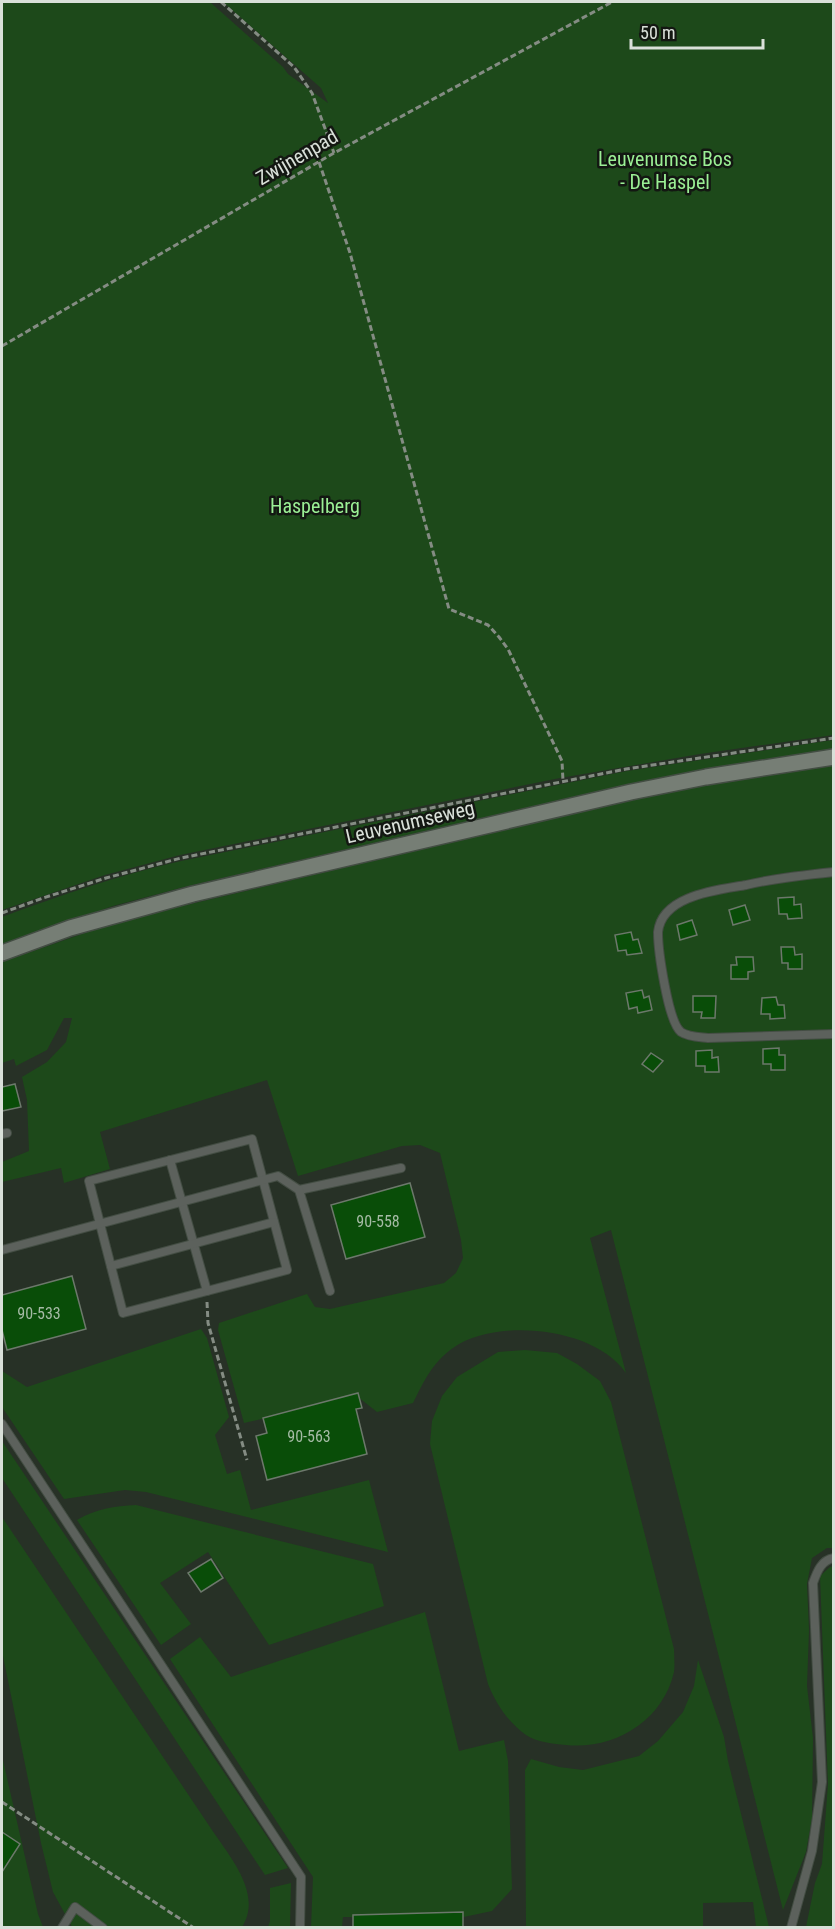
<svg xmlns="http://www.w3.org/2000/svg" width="835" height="1929" font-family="'Roboto Condensed',sans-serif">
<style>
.green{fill:#1d491a}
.building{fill:#094d08;stroke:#6c786b;stroke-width:1.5}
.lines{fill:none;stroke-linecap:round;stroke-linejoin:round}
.lane-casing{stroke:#434d43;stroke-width:10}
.secondary-casing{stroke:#434d43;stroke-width:18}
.path{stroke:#848c83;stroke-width:3;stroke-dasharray:6 3;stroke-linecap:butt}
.lane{stroke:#5c615c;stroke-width:8}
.secondary{stroke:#767e75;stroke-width:15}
.labels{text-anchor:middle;stroke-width:5;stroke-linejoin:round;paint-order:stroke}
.number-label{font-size:16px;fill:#a5bba5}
.street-label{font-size:20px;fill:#d9e0d9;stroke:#131712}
.park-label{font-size:20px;fill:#9bef95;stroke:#131712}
</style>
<rect width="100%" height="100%" fill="#273126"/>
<g class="green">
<polygon points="2,2 210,2 283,67 288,74 328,103 321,88 223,2 833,2 833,735 700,754 560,778 180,855 105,875 2,910"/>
<path d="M833,740V749L705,769L630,784L188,886L113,906L2,945V917C61,895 120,875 181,861L627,771Z"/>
<path d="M833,765V868C814,870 793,871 773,875C762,876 752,880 741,882C711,887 660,895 654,931C655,952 663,1019 677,1033C684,1040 699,1041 708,1041L833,1038V1548H827L812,1558L807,1584L809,1630L807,1686L813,1738L812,1818L806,1852L783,1910L611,1230L590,1238L626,1373C595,1327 496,1317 453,1348C432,1363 424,1381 413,1403L377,1412L358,1397L244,1423L218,1330L219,1323L307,1294L315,1307L330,1309L444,1283L456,1273L463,1258L461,1240L440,1153L420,1145L402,1146L298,1176L267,1080L100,1132L110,1169L64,1183L61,1168L2,1182V1162L29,1151L27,1100L22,1077L47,1062L66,1042L72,1018H64L47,1050L16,1066L14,1059L2,1063V962L119,921L655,794L759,776Z"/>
<path d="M833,876V1031L708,1034C699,1034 689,1033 682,1027C673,1017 658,939 662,925C663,921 667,916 670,914C702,886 791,880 833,876Z"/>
<polygon points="201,1329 207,1338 229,1417 215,1435 227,1474 240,1470 251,1510 369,1480 388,1552 146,1492 125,1490 64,1499 2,1407 2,1371 27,1387"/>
<path d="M525,1350L557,1353L577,1364L600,1381L611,1402L674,1649C674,1657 675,1665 674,1672C663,1721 614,1750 566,1745C553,1744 537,1742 526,1735C508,1722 496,1704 488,1684L430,1444L432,1421L442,1396L457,1377L498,1352Z"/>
<polygon points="2,1441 288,1868 265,1875 2,1478"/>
<path d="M136,1505L373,1564L384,1606L269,1645L208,1552L160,1583L191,1624L161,1645L77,1520C95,1509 115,1506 136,1505Z"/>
<path d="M2,1517L212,1830C230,1857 263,1894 242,1927H72L53,1892L41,1843L2,1651Z"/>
<polygon points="833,1566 833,1927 806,1927 815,1883 822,1864 828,1784 820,1576 830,1567"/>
<polygon points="425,1612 459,1751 504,1740 508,1761 512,1889 492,1911 459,1918 343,1917 342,1927 311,1927 313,1877 170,1659 200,1637 231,1677"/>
<polygon points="698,1660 724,1737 728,1761 769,1927 756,1927 753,1902 703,1903 703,1927 526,1927 525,1770 531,1759 559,1767 583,1770 639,1756 658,1741 683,1712 694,1686"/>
<polygon points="2,1756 38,1914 43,1927 2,1927"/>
<polygon points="291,1883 290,1927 268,1927 270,1921 270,1888"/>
</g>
<g class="building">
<polygon points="794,897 794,905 801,904 802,918 788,919 787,914 779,914 778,898"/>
<polygon points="745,905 750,920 733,925 729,910"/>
<polygon points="692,920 697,935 680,940 677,925"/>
<polygon points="631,932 633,940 638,939 642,953 627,955 626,950 618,951 615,935"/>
<polygon points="781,947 794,947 795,955 802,954 802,969 788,969 788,963 782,963"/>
<polygon points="736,957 753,957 754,971 748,972 748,979 731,979 731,965 737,965"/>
<polygon points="642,990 644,998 649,996 652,1010 638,1013 637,1007 629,1009 626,993"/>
<polygon points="693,996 716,996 715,1018 701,1018 702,1012 693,1012"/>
<polygon points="776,997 778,1005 784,1005 785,1018 770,1019 770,1014 761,1014 762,998"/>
<polygon points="779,1048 779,1055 785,1055 785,1070 771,1070 771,1064 763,1064 763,1049"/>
<polygon points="712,1050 712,1058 718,1057 719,1072 705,1072 705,1066 696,1066 696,1051"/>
<polygon points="651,1053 663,1061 653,1072 642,1064"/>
<polygon points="15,1084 21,1107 2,1111 2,1087"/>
<polygon points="410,1183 425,1237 346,1259 331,1205"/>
<polygon points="72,1276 86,1329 7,1350 2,1330 2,1295"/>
<polygon points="358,1393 362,1408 356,1409 367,1454 267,1480 256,1436 267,1433 263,1418"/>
<polygon points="211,1559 223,1578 201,1592 188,1573"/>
<polygon points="2,1832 20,1844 2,1872"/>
<polygon points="463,1912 463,1928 353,1928 353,1915"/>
</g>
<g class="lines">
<defs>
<g id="lane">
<path d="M834,872C804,875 775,878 746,885C718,890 662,895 658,932C658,950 668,1022 681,1032C688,1037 699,1037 708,1038L834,1034"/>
<polyline points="2,1134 7,1133"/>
<polygon points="252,1139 287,1270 123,1313 89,1181"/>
<polyline points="170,1160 207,1291"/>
<polyline points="299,1190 401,1168"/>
<polyline points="2,1250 278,1176 299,1190 330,1291"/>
<polyline points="111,1266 274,1222"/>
<polyline points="2,1424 301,1877 300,1928"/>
<polyline points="62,1928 75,1907 103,1928"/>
<path d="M791,1928L812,1851L822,1782L813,1583C817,1572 821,1560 834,1558"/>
</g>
<polyline id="secondary" points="2,953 70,928 193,894 631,792 706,777 834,757"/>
</defs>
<use href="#lane" class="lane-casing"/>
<use href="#secondary" class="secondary-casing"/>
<g class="path">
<polyline points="221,2 294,67 312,93 334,153"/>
<polyline points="319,162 350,253 449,609 488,625 499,637 508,649 562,761 563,781"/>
<polyline points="2,346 334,153 612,2"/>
<polyline points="2,913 43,898 106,878 181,858 626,769 834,738"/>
<polyline points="207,1302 208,1323 247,1460"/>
<polyline points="2,1802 194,1928"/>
</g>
<use href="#lane" class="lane"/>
<use href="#secondary" class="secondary"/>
</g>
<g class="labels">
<g class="number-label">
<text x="378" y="1227">90-558</text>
<text x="39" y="1319">90-533</text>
<text x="309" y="1442">90-563</text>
</g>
<g class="street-label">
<text transform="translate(297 157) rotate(-30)" y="7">Zwijnenpad</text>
<text transform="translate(410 822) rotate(-13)" y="7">Leuvenumseweg</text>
</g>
<g class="park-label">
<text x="665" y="166">Leuvenumse Bos<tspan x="665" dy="23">- De Haspel</tspan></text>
<text x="315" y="513">Haspelberg</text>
</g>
</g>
<rect width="835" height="1929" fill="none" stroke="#d9e0d9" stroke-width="6"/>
<path d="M631 39v9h132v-9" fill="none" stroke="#d9e0d9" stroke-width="3"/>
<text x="640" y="39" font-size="18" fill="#d9e0d9" stroke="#131712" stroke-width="4.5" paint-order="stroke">50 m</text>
</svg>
